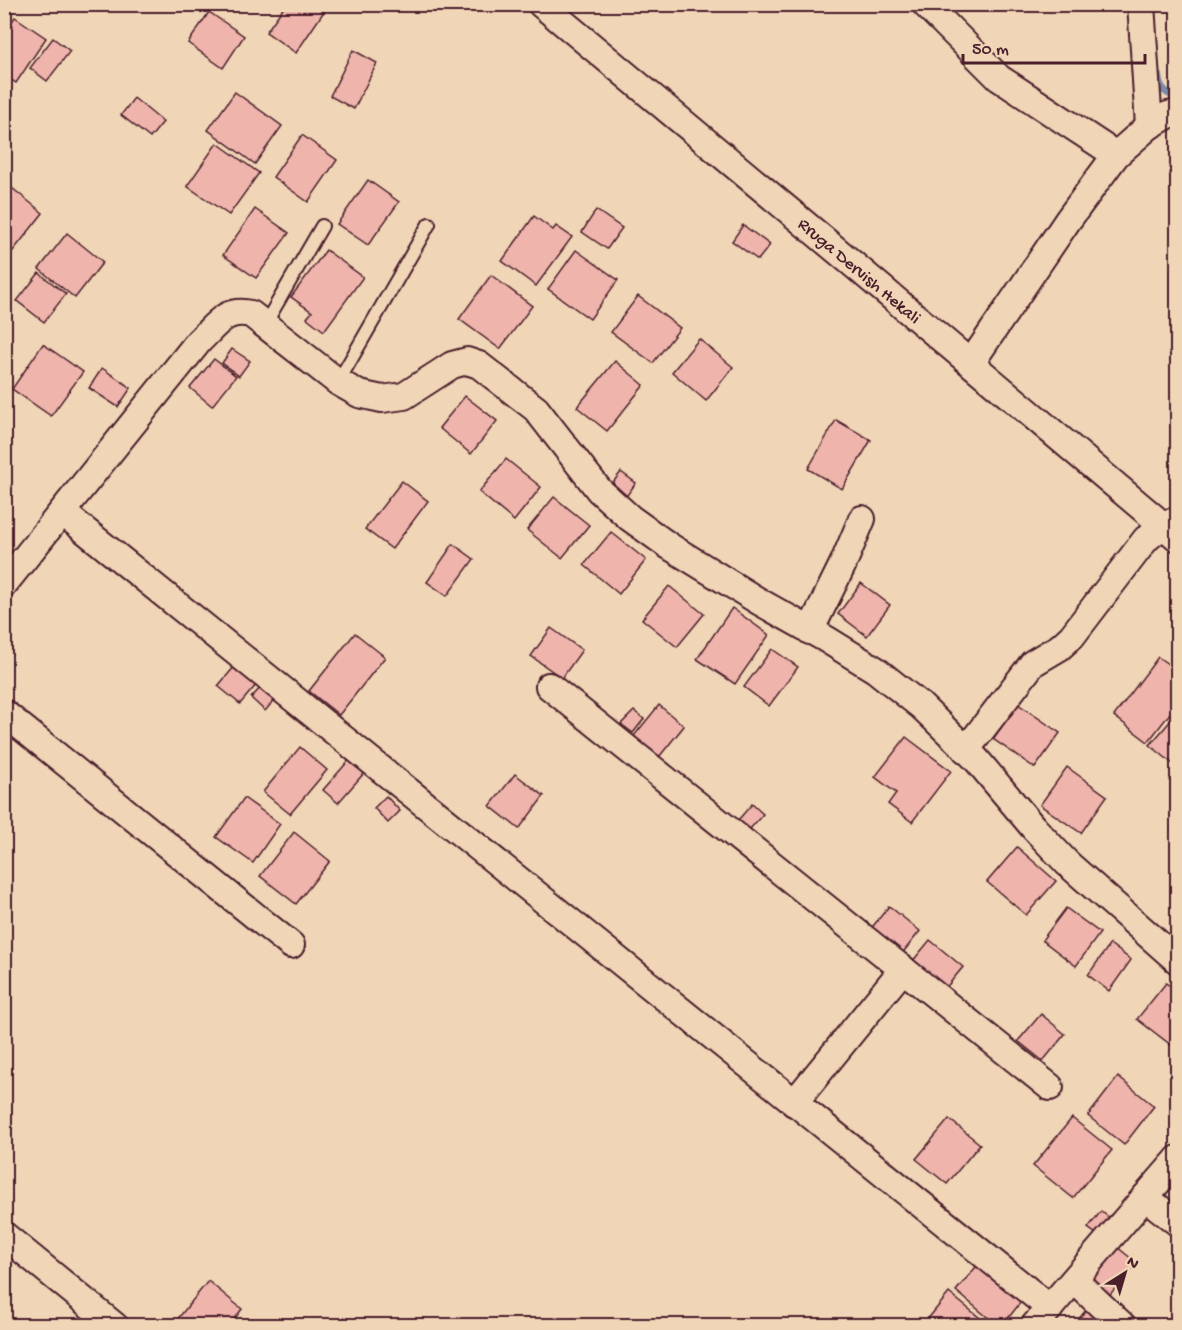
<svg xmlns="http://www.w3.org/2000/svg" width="1182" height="1330" font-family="'Gochi Hand',sans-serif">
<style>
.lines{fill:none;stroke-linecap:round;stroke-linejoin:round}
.stream{stroke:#7c8aa8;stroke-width:8}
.building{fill:#efb4ac;stroke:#4a1f2b;stroke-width:1.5}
.service-casing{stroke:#4a1f2b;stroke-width:16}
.minor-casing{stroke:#4a1f2b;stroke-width:30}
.service{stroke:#f0d5b7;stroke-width:12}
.minor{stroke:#f0d5b7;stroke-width:26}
.labels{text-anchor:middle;stroke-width:5;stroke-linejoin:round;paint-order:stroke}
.street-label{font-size:18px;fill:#4a1f2b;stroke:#f0d5b7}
</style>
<rect width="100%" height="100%" fill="#f0d5b7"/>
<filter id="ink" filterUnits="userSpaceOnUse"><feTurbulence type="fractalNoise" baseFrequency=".0167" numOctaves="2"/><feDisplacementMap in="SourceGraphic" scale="12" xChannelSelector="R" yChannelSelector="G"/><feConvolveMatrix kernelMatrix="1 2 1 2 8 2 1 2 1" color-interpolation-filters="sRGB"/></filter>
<g filter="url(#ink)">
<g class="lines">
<path class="stream" d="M1158,76C1159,87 1166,95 1178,96"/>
</g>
<g class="building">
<polygon points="286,4 329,4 296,53 266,32"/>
<polygon points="209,12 244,36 223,68 188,43"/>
<polygon points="15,17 46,38 16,83 4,75 4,33"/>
<polygon points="53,38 70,51 47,81 30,68"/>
<polygon points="353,50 377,63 354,109 330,96"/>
<polygon points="235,92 282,126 255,164 208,130"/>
<polygon points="134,98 163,122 150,138 121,115"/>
<polygon points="302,135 337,160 308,202 273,177"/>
<polygon points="217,143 259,173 229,215 187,186"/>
<polygon points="368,180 399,202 368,245 337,224"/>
<polygon points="7,184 43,213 13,251 4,244 4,187"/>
<polygon points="255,209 289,233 256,278 223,255"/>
<polygon points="596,210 622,228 607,249 582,232"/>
<polygon points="534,216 553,230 556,226 572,237 536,286 502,261"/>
<polygon points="743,225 770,245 758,260 732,241"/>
<polygon points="67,233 103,262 75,298 39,269"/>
<polygon points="326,250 363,277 324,331 307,318 312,312 291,297"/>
<polygon points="576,250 618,280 590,319 548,289"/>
<polygon points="39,273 66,294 44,322 17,301"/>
<polygon points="491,275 532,306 500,349 459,319"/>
<polygon points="638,296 680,328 653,363 611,332"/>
<polygon points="699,339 733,367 706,401 672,372"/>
<polygon points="43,344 83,372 51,416 12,389"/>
<polygon points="232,349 250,361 239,376 222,363"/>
<polygon points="214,359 236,376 212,406 190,388"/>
<polygon points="615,361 644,385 607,431 577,407"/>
<polygon points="102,368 131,388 118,407 89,388"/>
<polygon points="465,396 497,421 471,454 439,428"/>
<polygon points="836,420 871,440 842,489 808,469"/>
<polygon points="506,459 541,487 514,521 479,492"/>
<polygon points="621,472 636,483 622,502 607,490"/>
<polygon points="402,481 428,501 392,549 365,529"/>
<polygon points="554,497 589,525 562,558 527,530"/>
<polygon points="611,532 646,560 619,594 584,565"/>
<polygon points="453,544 474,559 447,596 427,582"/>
<polygon points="861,583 890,605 867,636 838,614"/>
<polygon points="669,586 704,614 677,647 642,619"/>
<polygon points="732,608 769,635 735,684 697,659"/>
<polygon points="551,628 582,650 562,678 531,656"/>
<polygon points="355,633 385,657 339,715 309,691"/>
<polygon points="772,649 798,667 769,706 744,687"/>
<polygon points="1158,657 1178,671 1178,703 1148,742 1114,716"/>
<polygon points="235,666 257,684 240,704 218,686"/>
<polygon points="262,686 276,698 265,711 251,698"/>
<polygon points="1018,704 1060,733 1035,768 993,739"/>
<polygon points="659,705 684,726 655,762 629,742"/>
<polygon points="634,711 644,719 633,733 621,724"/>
<polygon points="1178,712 1178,768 1150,745"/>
<polygon points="906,737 951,771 912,822 888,804 896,793 875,777"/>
<polygon points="300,747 327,770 290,814 263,792"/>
<polygon points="350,759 365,772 338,803 323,790"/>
<polygon points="1067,767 1107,796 1081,833 1040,805"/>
<polygon points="515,774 544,796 519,829 490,806"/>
<polygon points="386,796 400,811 388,823 374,808"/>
<polygon points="244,798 280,824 253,863 216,837"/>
<polygon points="752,804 763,814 743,837 732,827"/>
<polygon points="294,832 330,861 296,904 260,876"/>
<polygon points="1017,847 1056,881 1026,915 987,882"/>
<polygon points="889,906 920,931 897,960 866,935"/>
<polygon points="1066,908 1100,933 1076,966 1042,940"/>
<polygon points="930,940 963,967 940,995 907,968"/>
<polygon points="1110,944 1131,960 1109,991 1088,975"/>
<polygon points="1166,983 1178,992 1178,1037 1171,1045 1137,1019"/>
<polygon points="1041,1014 1065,1034 1043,1061 1018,1041"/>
<polygon points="1118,1077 1154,1106 1124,1145 1088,1116"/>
<polygon points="1072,1118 1112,1150 1073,1198 1033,1166"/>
<polygon points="949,1119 980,1144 947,1184 916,1159"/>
<polygon points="1101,1211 1111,1219 1099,1236 1088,1228"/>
<polygon points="1117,1247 1137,1263 1106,1299 1087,1283"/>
<polygon points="980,1262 1024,1298 1002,1326 998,1326 956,1291"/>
<polygon points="208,1281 242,1309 229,1326 172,1326"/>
<polygon points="949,1293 985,1322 983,1326 934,1326 927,1320"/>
<polygon points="1086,1310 1106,1326 1073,1326"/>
</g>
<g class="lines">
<defs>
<g id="service">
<polyline points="265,324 322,226"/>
<polyline points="338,382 429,224"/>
</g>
<g id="minor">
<polyline points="541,4 841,254 1178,538"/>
<polyline points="925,4 999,78 1116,155"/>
<polyline points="1141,4 1149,126"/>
<polyline points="971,363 1068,220 1116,155 1149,126 1168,115 1178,113"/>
<polyline points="62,512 1050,1308"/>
<path d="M4,584L199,341C217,324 225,308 251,314L338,382L359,394L382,399L404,396L452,365L467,361L479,365L536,409L599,490L630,518L669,546L760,602L826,639L876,670L921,706L976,759L1033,827L1067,863L1178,961"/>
<polyline points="810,631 843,564 862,519"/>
<polyline points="549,686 1050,1087"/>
<polyline points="4,713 291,945"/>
<polyline points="966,750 1033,663 1060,647 1072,636 1146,539 1163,525 1177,520"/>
<polyline points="794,1103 903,969"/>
<polyline points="1178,1159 1145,1197 1178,1223"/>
<polyline points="4,1235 115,1326"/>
<polyline points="1074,1280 1123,1326"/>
<polyline points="1034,1326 1145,1197"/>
</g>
</defs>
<use href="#service" class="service-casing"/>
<use href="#minor" class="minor-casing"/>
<use href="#service" class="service"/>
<use href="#minor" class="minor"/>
</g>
</g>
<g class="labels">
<g class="street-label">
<text transform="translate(860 270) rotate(40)" y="6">Rruga Dervish Hekali</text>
</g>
</g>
<rect width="1182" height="1330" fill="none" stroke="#f0d5b7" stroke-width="24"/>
<rect x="12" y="12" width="1158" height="1306" fill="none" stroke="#4a1f2b" stroke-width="2" filter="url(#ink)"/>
<g transform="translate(1125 1273) rotate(37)" stroke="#f0d5b7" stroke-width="4.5" paint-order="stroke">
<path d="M0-4.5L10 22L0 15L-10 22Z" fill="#4a1f2b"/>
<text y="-9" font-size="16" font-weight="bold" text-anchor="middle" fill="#4a1f2b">N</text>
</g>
<path d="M963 54v9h182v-9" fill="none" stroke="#4a1f2b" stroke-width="3"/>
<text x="972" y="54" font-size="18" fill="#4a1f2b" stroke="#f0d5b7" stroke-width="4.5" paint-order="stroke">50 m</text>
</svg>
